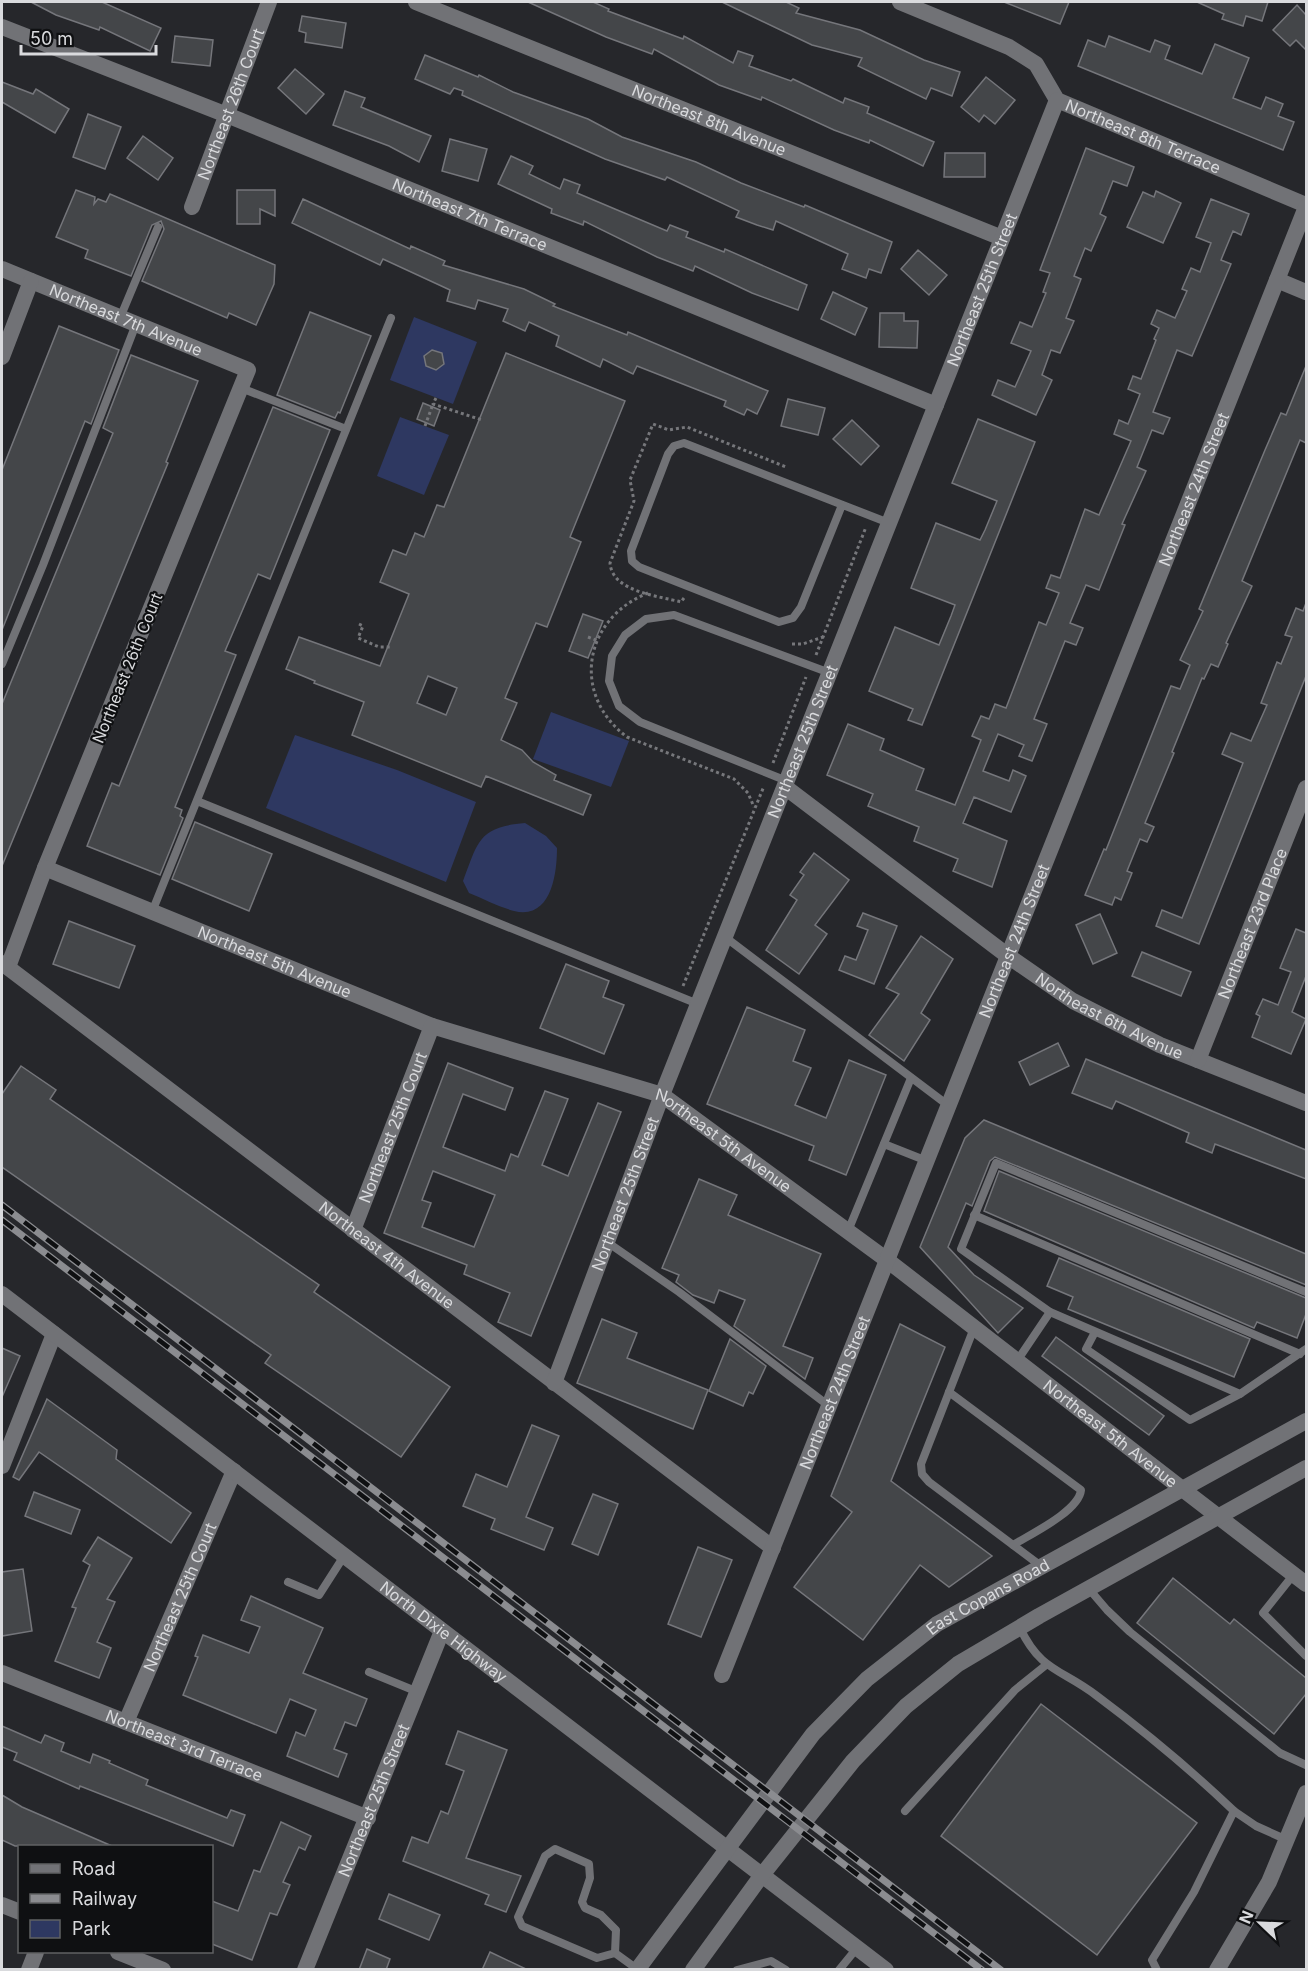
<svg xmlns="http://www.w3.org/2000/svg" width="1308" height="1971" font-family="Inter,sans-serif">
<style>
.green{fill:#2e3861}
.building{fill:#444649;stroke:#75767b;stroke-width:1.5;fill-rule:evenodd}
.lines{fill:none;stroke-linecap:round;stroke-linejoin:round}
.path{stroke:#76777b;stroke-width:3;stroke-dasharray:3 3;stroke-linecap:butt}
.service{stroke:#717276;stroke-width:8}
.minor{stroke:#717276;stroke-width:16}
.tertiary{stroke:#717276;stroke-width:16}
.secondary{stroke:#717276;stroke-width:16}
.rail-casing{stroke:#8b8c90;stroke-width:7}
.rail{stroke:#0f1012;stroke-width:4.5;stroke-dasharray:14;stroke-linecap:butt}
.labels{text-anchor:middle;stroke-width:4.5;stroke-linejoin:round;paint-order:stroke}
.street-label{font-size:16px;fill:#d9dadd;stroke:#0f1012}
</style>
<rect width="100%" height="100%" fill="#26272b"/>
<g class="green">
<polygon points="414,317 477,342 453,404 390,380"/>
<polygon points="400,417 449,435 424,495 377,476"/>
<polygon points="551,712 629,741 611,787 533,759"/>
<polygon points="295,735 397,770 476,802 446,882 266,808"/>
<path d="M525,823L546,836L557,848C557,875 551,920 514,911C499,907 484,899 469,893L463,881C478,842 478,827 525,823Z"/>
</g>
<g class="building">
<polygon points="31,2 102,2 161,28 150,51 100,27 99,30 56,15"/>
<polygon points="528,2 593,2 609,9 608,11 683,39 684,36 733,63 738,51 753,56 749,66 791,81 793,79 843,103 845,98 869,107 867,113 934,142 923,166 870,140 869,143 834,130 762,97 761,100 719,85 654,49 652,54 606,37"/>
<polygon points="722,2 786,2 799,8 796,13 860,30 924,60 960,72 952,96 931,88 926,99 858,66 862,58 812,45"/>
<polygon points="1004,2 1069,2 1060,24"/>
<polygon points="1197,2 1268,2 1262,21 1246,16 1243,26 1222,19 1224,14"/>
<polygon points="1297,5 1306,15 1306,50 1296,40 1290,46 1273,30"/>
<polygon points="302,16 346,23 342,48 305,42 306,33 299,31"/>
<polygon points="175,36 213,40 210,66 172,62"/>
<polygon points="1109,36 1150,52 1155,40 1170,46 1165,59 1202,74 1215,44 1249,58 1233,98 1261,109 1266,97 1283,104 1278,116 1294,122 1283,150 1078,66 1088,40 1105,47"/>
<polygon points="425,55 478,77 479,75 513,92 588,119 622,137 696,162 741,183 804,207 805,205 892,242 881,273 869,269 866,278 842,269 848,254 776,221 773,230 757,225 736,217 739,211 667,177 665,180 605,159 462,95 463,91 454,88 450,94 415,79"/>
<polygon points="295,69 324,94 306,114 278,88"/>
<polygon points="986,77 1015,100 995,124 984,115 979,122 961,107"/>
<polygon points="2,82 33,94 36,89 69,109 55,133 2,102"/>
<polygon points="345,91 365,98 361,107 431,136 419,162 389,146 333,125"/>
<polygon points="88,114 121,127 105,169 73,157"/>
<polygon points="143,136 173,158 158,180 127,158"/>
<polygon points="450,139 487,149 478,181 442,171"/>
<polygon points="1086,148 1134,167 1127,186 1113,181 1100,214 1106,217 1091,251 1085,248 1074,276 1081,279 1066,318 1074,321 1060,353 1051,350 1042,375 1052,380 1036,415 992,395 998,380 1015,387 1031,351 1011,343 1020,322 1032,327 1046,293 1043,292 1050,273 1040,270"/>
<polygon points="945,153 985,153 985,177 944,177"/>
<polygon points="511,156 533,166 529,174 560,189 564,179 580,185 577,193 667,231 670,225 688,232 686,237 724,252 725,249 807,285 798,310 752,293 695,266 693,271 657,257 584,221 583,225 551,213 552,209 498,184"/>
<polygon points="76,190 95,197 94,204 98,199 106,202 110,194 275,265 274,284 256,325 229,313 227,318 142,281 164,229 161,221 152,225 131,276 85,258 88,250 56,237"/>
<polygon points="237,190 275,190 275,216 260,209 260,224 237,224"/>
<polygon points="1156,191 1181,203 1163,243 1127,227 1143,192 1154,197"/>
<polygon points="303,199 410,249 411,246 445,261 443,265 524,289 555,304 553,306 627,335 628,332 768,391 757,414 747,409 744,415 724,406 726,401 637,366 633,374 603,359 600,367 556,346 559,336 529,322 525,331 503,321 508,309 478,300 475,309 447,301 450,290 383,259 380,265 292,223"/>
<polygon points="1211,199 1249,214 1241,235 1233,231 1221,260 1231,264 1192,356 1177,350 1153,412 1170,418 1163,434 1152,430 1137,467 1146,471 1122,524 1125,525 1099,590 1086,585 1070,623 1083,628 1076,645 1065,641 1034,719 1047,724 1032,761 1019,756 1024,745 998,734 983,771 1009,781 1013,770 1026,776 1011,812 974,797 963,823 1007,841 992,887 953,871 958,859 914,841 919,827 868,806 873,794 827,775 848,724 884,739 880,750 924,769 916,790 955,805 981,740 972,736 981,716 989,719 995,704 1006,708 1039,622 1046,625 1059,593 1046,588 1051,575 1060,578 1085,509 1099,515 1131,441 1114,434 1119,420 1128,424 1140,394 1128,389 1133,376 1141,379 1156,340 1154,339 1159,328 1151,324 1157,310 1175,318 1187,291 1182,289 1191,268 1200,272 1211,243 1196,237"/>
<polygon points="918,250 947,275 929,295 901,269"/>
<polygon points="833,292 867,308 855,335 821,319"/>
<polygon points="310,312 371,336 340,413 338,412 335,418 277,395"/>
<polygon points="880,313 904,313 904,321 918,321 917,348 879,347"/>
<polygon points="59,326 119,350 91,424 85,421 2,630 2,470"/>
<polygon points="432,350 442,353 444,364 436,370 426,366 424,356"/>
<path d="M506,353L625,401L570,537L581,542L547,627L536,623L505,698L517,703L501,740L522,750L533,762L556,775L554,780L591,795L583,815L486,776L481,787L352,735L364,702L314,683L315,681L286,669L299,637L380,666L409,594L380,582L393,550L406,555L415,533L424,537L437,505L444,507ZM428,676L457,688L446,715L417,703Z"/>
<polygon points="131,355 198,381 166,462 168,463 2,866 2,704 113,433 103,428"/>
<polygon points="1306,366 1306,443 1300,440 1242,581 1252,586 1226,643 1228,644 1218,667 1211,664 1204,679 1202,678 1172,752 1174,753 1145,823 1154,827 1147,842 1140,839 1127,871 1132,873 1121,900 1115,897 1112,905 1085,895 1104,849 1106,850 1171,686 1180,689 1190,665 1180,660 1203,611 1199,609 1265,450 1281,413 1286,415"/>
<polygon points="788,399 825,408 818,435 781,426"/>
<polygon points="423,403 440,410 434,426 417,419"/>
<polygon points="273,407 330,430 270,579 258,574 225,651 236,655 175,807 182,810 180,816 183,818 160,875 87,846 112,783 119,786"/>
<polygon points="978,419 1035,442 922,725 908,720 913,709 869,691 895,627 939,645 951,616 955,605 911,588 936,523 980,540 985,530 997,501 952,483"/>
<polygon points="852,420 879,446 861,465 833,439"/>
<polygon points="1306,603 1306,676 1199,944 1156,926 1162,910 1182,918 1243,763 1222,754 1231,733 1251,741 1267,705 1261,703 1277,662 1281,664 1292,637 1285,635 1296,608 1303,611"/>
<polygon points="583,614 603,621 588,658 569,651"/>
<polygon points="195,822 272,854 249,911 172,879"/>
<polygon points="814,853 849,880 815,925 827,934 799,974 766,950 797,900 790,895 804,875 800,872"/>
<polygon points="863,913 897,926 874,984 839,970 845,956 856,960 868,930 857,926"/>
<polygon points="1100,914 1117,953 1093,964 1076,925"/>
<polygon points="69,921 135,946 119,988 53,964"/>
<polygon points="1296,929 1306,933 1306,976 1292,1012 1306,1019 1291,1054 1252,1037 1260,1016 1256,1014 1263,999 1278,1005 1291,972 1280,968"/>
<polygon points="921,936 953,959 921,1013 930,1020 904,1061 869,1035 899,994 886,988"/>
<polygon points="1142,952 1191,972 1181,996 1132,976"/>
<polygon points="566,964 609,981 603,997 624,1005 604,1054 540,1028"/>
<polygon points="747,1007 805,1030 793,1061 811,1068 795,1105 826,1118 849,1060 886,1075 846,1175 809,1160 814,1146 707,1104"/>
<polygon points="1058,1043 1069,1066 1030,1085 1019,1062"/>
<polygon points="1086,1059 1306,1150 1306,1179 1215,1144 1212,1153 1186,1142 1189,1133 1116,1101 1112,1109 1072,1093"/>
<path d="M448,1063L513,1088L505,1110L463,1094L443,1147L505,1171L511,1154L518,1157L545,1091L568,1099L542,1165L568,1176L598,1103L621,1112L531,1336L498,1322L510,1293L464,1274L467,1265L384,1233ZM433,1171L495,1195L474,1247L422,1227L431,1203L422,1200Z"/>
<polygon points="21,1066 56,1090 50,1099 319,1285 314,1292 450,1387 401,1457 265,1363 271,1355 2,1167 2,1094"/>
<polygon points="984,1120 1306,1254 1306,1285 995,1157 990,1161 972,1206 966,1203 948,1247 974,1275 1023,1308 998,1333 920,1247 965,1138"/>
<polygon points="999,1171 1306,1298 1306,1314 1297,1338 1257,1322 1254,1328 984,1211"/>
<polygon points="699,1179 737,1195 728,1215 821,1254 783,1346 813,1358 805,1379 734,1326 745,1300 719,1290 714,1303 693,1295 676,1282 679,1275 662,1268"/>
<polygon points="1059,1258 1250,1339 1234,1377 1068,1309 1073,1297 1047,1286"/>
<polygon points="602,1319 637,1333 627,1358 708,1390 693,1429 577,1383"/>
<polygon points="900,1324 945,1347 891,1481 992,1556 949,1587 920,1565 863,1640 794,1587 852,1512 831,1496"/>
<polygon points="1056,1337 1164,1416 1149,1435 1042,1356"/>
<polygon points="730,1339 766,1366 753,1394 749,1392 743,1406 709,1391"/>
<polygon points="2,1348 20,1356 2,1397"/>
<polygon points="47,1399 117,1450 116,1459 191,1513 171,1543 39,1452 19,1480 13,1477"/>
<polygon points="532,1425 559,1436 526,1517 553,1528 544,1550 491,1529 495,1519 463,1506 476,1474 507,1487"/>
<polygon points="34,1492 80,1510 71,1534 25,1516"/>
<polygon points="593,1494 618,1504 598,1555 572,1544"/>
<polygon points="98,1537 132,1558 107,1599 115,1602 97,1642 111,1648 99,1678 55,1661 76,1608 72,1607 90,1565 83,1561"/>
<polygon points="698,1547 732,1560 701,1637 668,1624"/>
<polygon points="23,1569 32,1631 2,1636 2,1572"/>
<polygon points="1173,1578 1230,1624 1234,1619 1306,1678 1306,1694 1274,1734 1137,1623"/>
<polygon points="251,1596 323,1628 303,1673 367,1699 356,1726 345,1722 334,1749 347,1754 338,1777 287,1756 296,1732 305,1736 316,1710 290,1699 276,1733 183,1695 198,1657 195,1656 203,1635 249,1653 260,1627 241,1620"/>
<polygon points="1041,1704 1197,1823 1097,1955 941,1836"/>
<polygon points="2,1726 41,1743 45,1735 64,1743 61,1751 90,1763 93,1754 110,1761 109,1763 148,1780 146,1785 227,1818 231,1810 245,1815 233,1846 80,1786 79,1789 14,1760 17,1753 2,1747"/>
<polygon points="458,1731 507,1750 466,1858 521,1876 506,1912 485,1904 489,1895 403,1861 412,1837 428,1843 441,1811 448,1814 464,1771 446,1764"/>
<polygon points="2,1795 22,1807 112,1846 15,1846 2,1840"/>
<polygon points="281,1822 311,1836 305,1850 299,1847 283,1882 290,1885 277,1915 270,1913 252,1960 212,1944 212,1901 238,1911 254,1870 260,1872"/>
<polygon points="389,1894 440,1915 429,1940 379,1919"/>
<polygon points="367,1949 390,1959 386,1970 359,1970"/>
<polygon points="490,1952 528,1970 482,1970"/>
</g>
<g class="lines">
<g class="path">
<polyline points="436,398 433,404 482,420"/>
<polyline points="425,426 433,404"/>
<path d="M648,593C583,619 571,695 627,737L734,779L748,793L754,807"/>
<path d="M684,598L681,602C659,596 612,592 610,563L634,501L630,480L653,424L669,430L687,427L786,467"/>
<polyline points="359,624 363,626 358,638 379,647 391,647"/>
<polyline points="588,637 598,641"/>
<polyline points="792,644 803,644 823,637"/>
<polyline points="816,655 866,527"/>
<polyline points="773,763 806,677"/>
<polyline points="683,986 764,786"/>
</g>
<g class="service">
<polyline points="120,318 158,227"/>
<polyline points="241,388 346,429"/>
<polyline points="842,505 801,607 793,618 779,622 639,567 632,561 631,551 668,454 674,446 684,443 889,523"/>
<polyline points="2,664 43,565 136,324"/>
<polyline points="787,781 640,722 619,706 609,681 612,656 625,635 646,619 674,615 830,673"/>
<polyline points="197,801 698,1004"/>
<polyline points="152,912 391,318"/>
<polyline points="725,937 949,1106"/>
<polyline points="884,1144 927,1161"/>
<polyline points="974,1215 1300,1354"/>
<polyline points="848,1231 911,1078"/>
<polyline points="607,1242 679,1292 829,1406"/>
<polyline points="1306,1292 996,1163 961,1249 1050,1312 1240,1394 1306,1349"/>
<polyline points="974,1328 921,1464 922,1474 929,1482 1041,1566"/>
<polyline points="1095,1332 1086,1349 1190,1420 1240,1394"/>
<polyline points="1017,1361 1050,1312"/>
<path d="M949,1392L1081,1490C1079,1511 1031,1534 1013,1545"/>
<polyline points="1294,1574 1263,1613 1306,1656"/>
<polyline points="288,1582 319,1595 344,1556"/>
<polyline points="1089,1589 1107,1610 1130,1632 1280,1753 1306,1765"/>
<path d="M1020,1628C1041,1672 1062,1669 1097,1696C1144,1731 1191,1770 1234,1811"/>
<polyline points="369,1672 418,1692"/>
<polyline points="905,1811 1015,1690 1046,1665"/>
<polyline points="615,1953 597,1958 522,1926 518,1917 545,1856 555,1849 589,1864 590,1878 582,1902 585,1908 601,1915 616,1930 615,1953 637,1969"/>
<polyline points="737,1970 771,1961 786,1970"/>
<polyline points="839,1970 857,1948"/>
<polyline points="1157,1970 1152,1960 1194,1892 1234,1811 1256,1826 1287,1840"/>
</g>
<g class="minor">
<path id="s1" d="M416,2L1002,238"/>
<path id="s2" d="M900,2L1009,47L1036,64L1057,100L1306,205"/>
<path id="s3" d="M2,27L227,115L936,405"/>
<path id="s4" d="M192,207L269,2"/>
<path id="s5" d="M2,269L248,370L45,868L8,967"/>
<polyline points="1277,280 1306,292"/>
<polyline points="2,357 31,281"/>
<path id="s6" d="M785,787L1008,956L1073,1001L1160,1045L1306,1103"/>
<path id="s7" d="M45,868L432,1026L662,1095L887,1260L1181,1488"/>
<path id="s8" d="M2,963L773,1548"/>
<path id="s9" d="M1198,1060L1306,788"/>
<path id="s10" d="M353,1230L432,1026"/>
<path id="s11" d="M554,1383L662,1095L1057,100"/>
<polyline points="2,1466 54,1334"/>
<path id="s12" d="M2,1673L368,1818"/>
<path id="s13" d="M722,1675L1306,207"/>
<path id="s14" d="M126,1722L234,1471"/>
<polyline points="29,1970 36,1952"/>
<path id="s15" d="M305,1970L442,1631"/>
<polyline points="1217,1970 1269,1882 1306,1793"/>
</g>
<g class="tertiary">
<polyline points="1181,1488 1306,1584"/>
<polyline points="2,1905 20,1912"/>
<polyline points="118,1952 163,1970"/>
</g>
<g class="secondary">
<path id="s16" d="M2,1294L886,1970"/>
<path id="s17" d="M637,1970L813,1734L867,1679L937,1624L1306,1421"/>
<polyline points="693,1970 762,1875 853,1761 906,1706 958,1664 1039,1616 1306,1468"/>
</g>
<defs>
<g id="rail">
<polyline points="2,1205 1001,1970"/>
<polyline points="2,1220 982,1970"/>
</g>
</defs>
<use href="#rail" class="rail-casing"/>
<use href="#rail" class="rail"/>
</g>
<g class="labels">
<g class="street-label">
<text dy="6" stroke="none"><textPath href="#s4" startOffset="110">Northeast 26th Court</textPath></text>
<text dy="6" stroke="none"><textPath href="#s1" startOffset="316">Northeast 8th Avenue</textPath></text>
<text dy="6" stroke="none"><textPath href="#s2" startOffset="285">Northeast 8th Terrace</textPath></text>
<text dy="6" stroke="none"><textPath href="#s3" startOffset="504">Northeast 7th Terrace</textPath></text>
<text dy="6" stroke="none"><textPath href="#s11" startOffset="1174">Northeast 25th Street</textPath></text>
<text dy="6" stroke="none"><textPath href="#s5" startOffset="134">Northeast 7th Avenue</textPath></text>
<text dy="6" stroke="none"><textPath href="#s13" startOffset="1276">Northeast 24th Street</textPath></text>
<text transform="translate(127 668) rotate(-68)" y="6">Northeast 26th Court</text>
<text dy="6" stroke="none"><textPath href="#s11" startOffset="688">Northeast 25th Street</textPath></text>
<text dy="6" stroke="none"><textPath href="#s9" startOffset="147">Northeast 23rd Place</textPath></text>
<text dy="6" stroke="none"><textPath href="#s13" startOffset="790">Northeast 24th Street</textPath></text>
<text dy="6" stroke="none"><textPath href="#s7" startOffset="248">Northeast 5th Avenue</textPath></text>
<text dy="6" stroke="none"><textPath href="#s6" startOffset="398">Northeast 6th Avenue</textPath></text>
<text dy="6" stroke="none"><textPath href="#s10" startOffset="110">Northeast 25th Court</textPath></text>
<text dy="6" stroke="none"><textPath href="#s7" startOffset="734">Northeast 5th Avenue</textPath></text>
<text dy="6" stroke="none"><textPath href="#s11" startOffset="202">Northeast 25th Street</textPath></text>
<text dy="6" stroke="none"><textPath href="#s8" startOffset="483">Northeast 4th Avenue</textPath></text>
<text dy="6" stroke="none"><textPath href="#s13" startOffset="304">Northeast 24th Street</textPath></text>
<text dy="6" stroke="none"><textPath href="#s7" startOffset="1220">Northeast 5th Avenue</textPath></text>
<text dy="6" stroke="none"><textPath href="#s14" startOffset="136">Northeast 25th Court</textPath></text>
<text dy="6" stroke="none"><textPath href="#s17" startOffset="518">East Copans Road</textPath></text>
<text dy="6" stroke="none"><textPath href="#s16" startOffset="556">North Dixie Highway</textPath></text>
<text dy="6" stroke="none"><textPath href="#s12" startOffset="196">Northeast 3rd Terrace</textPath></text>
<text dy="6" stroke="none"><textPath href="#s15" startOffset="183">Northeast 25th Street</textPath></text>
</g>
</g>
<rect width="1308" height="1971" fill="none" stroke="#d9dadd" stroke-width="6"/>
<rect x="18" y="1845" width="195" height="108" fill="#0f1012" stroke="#606163" stroke-width="1.5"/>
<rect x="30" y="1864" width="30" height="9" fill="#717276" stroke="#606163" stroke-width="1.5"/>
<text x="72" y="1875" font-size="18" fill="#d9dadd">Road</text>
<rect x="30" y="1894" width="30" height="9" fill="#8b8c90" stroke="#606163" stroke-width="1.5"/>
<text x="72" y="1905" font-size="18" fill="#d9dadd">Railway</text>
<rect x="30" y="1920" width="30" height="18" fill="#2e3861" stroke="#606163" stroke-width="1.5"/>
<text x="72" y="1935" font-size="18" fill="#d9dadd">Park</text>
<g transform="translate(1260 1923) rotate(293)" stroke="#0f1012" stroke-width="4.5" paint-order="stroke">
<path d="M0-4.5L10 22L0 15L-10 22Z" fill="#d9dadd"/>
<text y="-9" font-size="16" font-weight="bold" text-anchor="middle" fill="#d9dadd">N</text>
</g>
<path d="M21 45v9h135v-9" fill="none" stroke="#d9dadd" stroke-width="3"/>
<text x="30" y="45" font-size="18" fill="#d9dadd" stroke="#0f1012" stroke-width="4.5" paint-order="stroke">50 m</text>
</svg>
